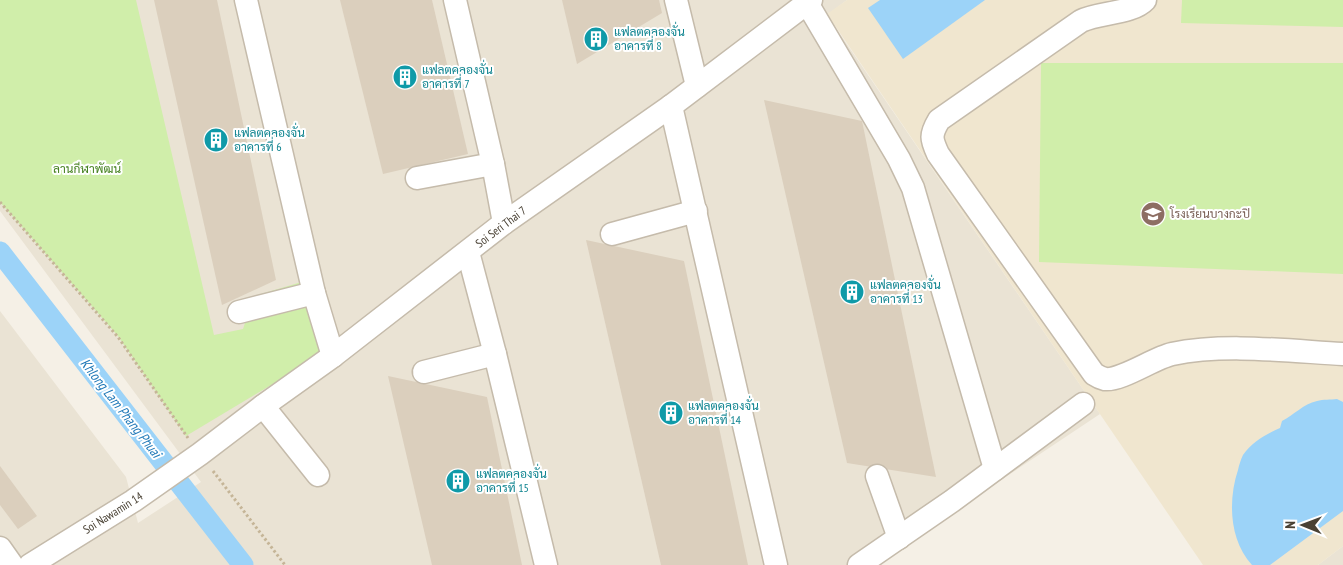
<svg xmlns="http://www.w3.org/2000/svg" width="1343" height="565" font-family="'PT Sans Narrow',Sarabun,sans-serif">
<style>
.residential{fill:#eae3d4}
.education{fill:#f0e6cf}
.green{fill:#d0eeaa}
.water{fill:#9cd3f8}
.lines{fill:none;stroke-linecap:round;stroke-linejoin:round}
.canal{stroke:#9cd3f8;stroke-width:21}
.building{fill:#dbcfbd}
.minor-casing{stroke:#c5bbab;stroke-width:25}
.path{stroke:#c5b597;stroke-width:3;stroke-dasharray:2.5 2.5;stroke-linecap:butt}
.minor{stroke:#fff;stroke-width:22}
.labels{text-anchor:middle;stroke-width:4;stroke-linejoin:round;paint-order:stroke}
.culture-label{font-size:12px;fill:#0d838f;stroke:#fff;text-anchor:start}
.park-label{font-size:12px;fill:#468221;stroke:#fff}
.education-label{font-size:12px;fill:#785e54;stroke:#fff;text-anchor:start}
.street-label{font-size:12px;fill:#494134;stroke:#fff}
.water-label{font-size:14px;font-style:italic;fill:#2079b8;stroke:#fff}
</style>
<rect width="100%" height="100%" fill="#f5f0e6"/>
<g class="residential">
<polygon points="0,0 847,0 827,15 1100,414 874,565 0,565 0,311 126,477 138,523 201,482 0,211"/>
<polygon points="1343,546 1343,565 1318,565"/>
</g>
<polygon class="education" points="847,0 1343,0 1343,546 1318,565 1203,565 827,14"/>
<g class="green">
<polygon points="0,0 136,0 214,335 243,329 254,296 305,281 321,355 186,436 118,336 0,202"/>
<polygon points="1182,0 1343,0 1343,27 1181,23"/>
<polygon points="1041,63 1343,63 1343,274 1039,262"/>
</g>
<g class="water">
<polygon points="880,0 985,0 903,59 868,8"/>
<path d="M1337,399L1343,402V511L1270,565H1252C1229,540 1228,500 1238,470C1239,465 1241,459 1243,455C1252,442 1266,434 1280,428L1282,421C1294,415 1303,404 1317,401C1323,399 1331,400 1337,399Z"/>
</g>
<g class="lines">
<polyline class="canal" points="0,252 243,565"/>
</g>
<g class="building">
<polygon points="154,0 217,0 276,280 222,305"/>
<polygon points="340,0 432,0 468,154 383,174"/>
<polygon points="562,0 659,0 662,13 577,64"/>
<polygon points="764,100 862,121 936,477 847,463"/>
<polygon points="586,240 684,261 748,565 661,565"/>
<polygon points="388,376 487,397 522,565 432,565"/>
<polygon points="0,466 37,516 18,529 0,505"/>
</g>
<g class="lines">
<defs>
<g id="minor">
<polyline points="246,0 314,293 333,356"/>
<polyline points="455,0 493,164 504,223"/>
<polyline points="676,0 697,86"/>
<path d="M1145,0C1132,14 1099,12 1081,21L939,120C930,135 931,139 938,154L1094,374C1097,376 1101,378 1105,379C1121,381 1154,358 1172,354C1225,343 1289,351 1343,354"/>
<polyline points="807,3 899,159 913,188 995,469"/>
<polyline points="671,106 776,565"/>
<polyline points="417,178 493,164"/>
<polyline points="612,234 696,211"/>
<polyline points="468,252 495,354 546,565"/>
<polyline points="239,312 314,293"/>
<polyline points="424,372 495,354"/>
<polyline points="263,406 318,475"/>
<polyline points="877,476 899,538"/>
<polyline points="0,548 12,565"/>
<polyline points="30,565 133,501 200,454 263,406 333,356 504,223 671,106 811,0"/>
<polyline points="859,565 952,501 1083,404"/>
</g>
</defs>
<use href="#minor" class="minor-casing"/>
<g class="path">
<polyline points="0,202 118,337 188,438"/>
<polyline points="213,471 285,565"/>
</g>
<use href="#minor" class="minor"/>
</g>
<defs>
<symbol id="building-disc" viewBox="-11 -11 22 22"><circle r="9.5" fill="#0f9aa8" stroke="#fff"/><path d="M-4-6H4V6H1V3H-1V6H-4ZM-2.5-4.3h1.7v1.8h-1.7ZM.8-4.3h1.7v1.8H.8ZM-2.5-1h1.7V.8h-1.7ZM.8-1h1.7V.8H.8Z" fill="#fff"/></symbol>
<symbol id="school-disc" viewBox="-11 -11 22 22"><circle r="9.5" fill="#8d6e63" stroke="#fff"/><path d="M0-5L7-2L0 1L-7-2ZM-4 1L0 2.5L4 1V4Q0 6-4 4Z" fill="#fff"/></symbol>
</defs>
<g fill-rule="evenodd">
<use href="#building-disc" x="582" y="25" width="28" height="28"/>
<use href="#building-disc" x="391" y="63" width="28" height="28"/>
<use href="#building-disc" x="202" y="126" width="28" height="28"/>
<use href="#school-disc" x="1139" y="200" width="28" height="28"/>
<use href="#building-disc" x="838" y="278" width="28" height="28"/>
<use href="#building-disc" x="657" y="399" width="28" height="28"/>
<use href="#building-disc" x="444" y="467" width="28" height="28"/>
</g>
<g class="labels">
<g class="culture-label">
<text x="614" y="36">แฟลตคลองจั่น<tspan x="614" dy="14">อาคารที่ 8</tspan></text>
<text x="422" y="74">แฟลตคลองจั่น<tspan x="422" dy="14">อาคารที่ 7</tspan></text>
<text x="234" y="137">แฟลตคลองจั่น<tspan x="234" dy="14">อาคารที่ 6</tspan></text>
<text x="870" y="289">แฟลตคลองจั่น<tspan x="870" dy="14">อาคารที่ 13</tspan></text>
<text x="688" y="410">แฟลตคลองจั่น<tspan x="688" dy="14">อาคารที่ 14</tspan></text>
<text x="476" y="478">แฟลตคลองจั่น<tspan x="476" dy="14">อาคารที่ 15</tspan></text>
</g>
<g class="park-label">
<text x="87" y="173">ลานกีฬาพัฒน์</text>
</g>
<g class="education-label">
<text x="1170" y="218">โรงเรียนบางกะปิ</text>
</g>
<g class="street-label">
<text transform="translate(501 227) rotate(-37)" y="4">Soi Seri Thai 7</text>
<text transform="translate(113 513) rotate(-32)" y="4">Soi Nawamin 14</text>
</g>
<g class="water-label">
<text transform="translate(121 408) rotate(52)" y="5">Khlong Lam Phang Phuai</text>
</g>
</g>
<g transform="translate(1303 525) rotate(271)" stroke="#ffffff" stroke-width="4" paint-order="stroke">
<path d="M0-4L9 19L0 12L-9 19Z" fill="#494134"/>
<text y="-8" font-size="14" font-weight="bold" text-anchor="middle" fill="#494134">N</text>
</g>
</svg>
